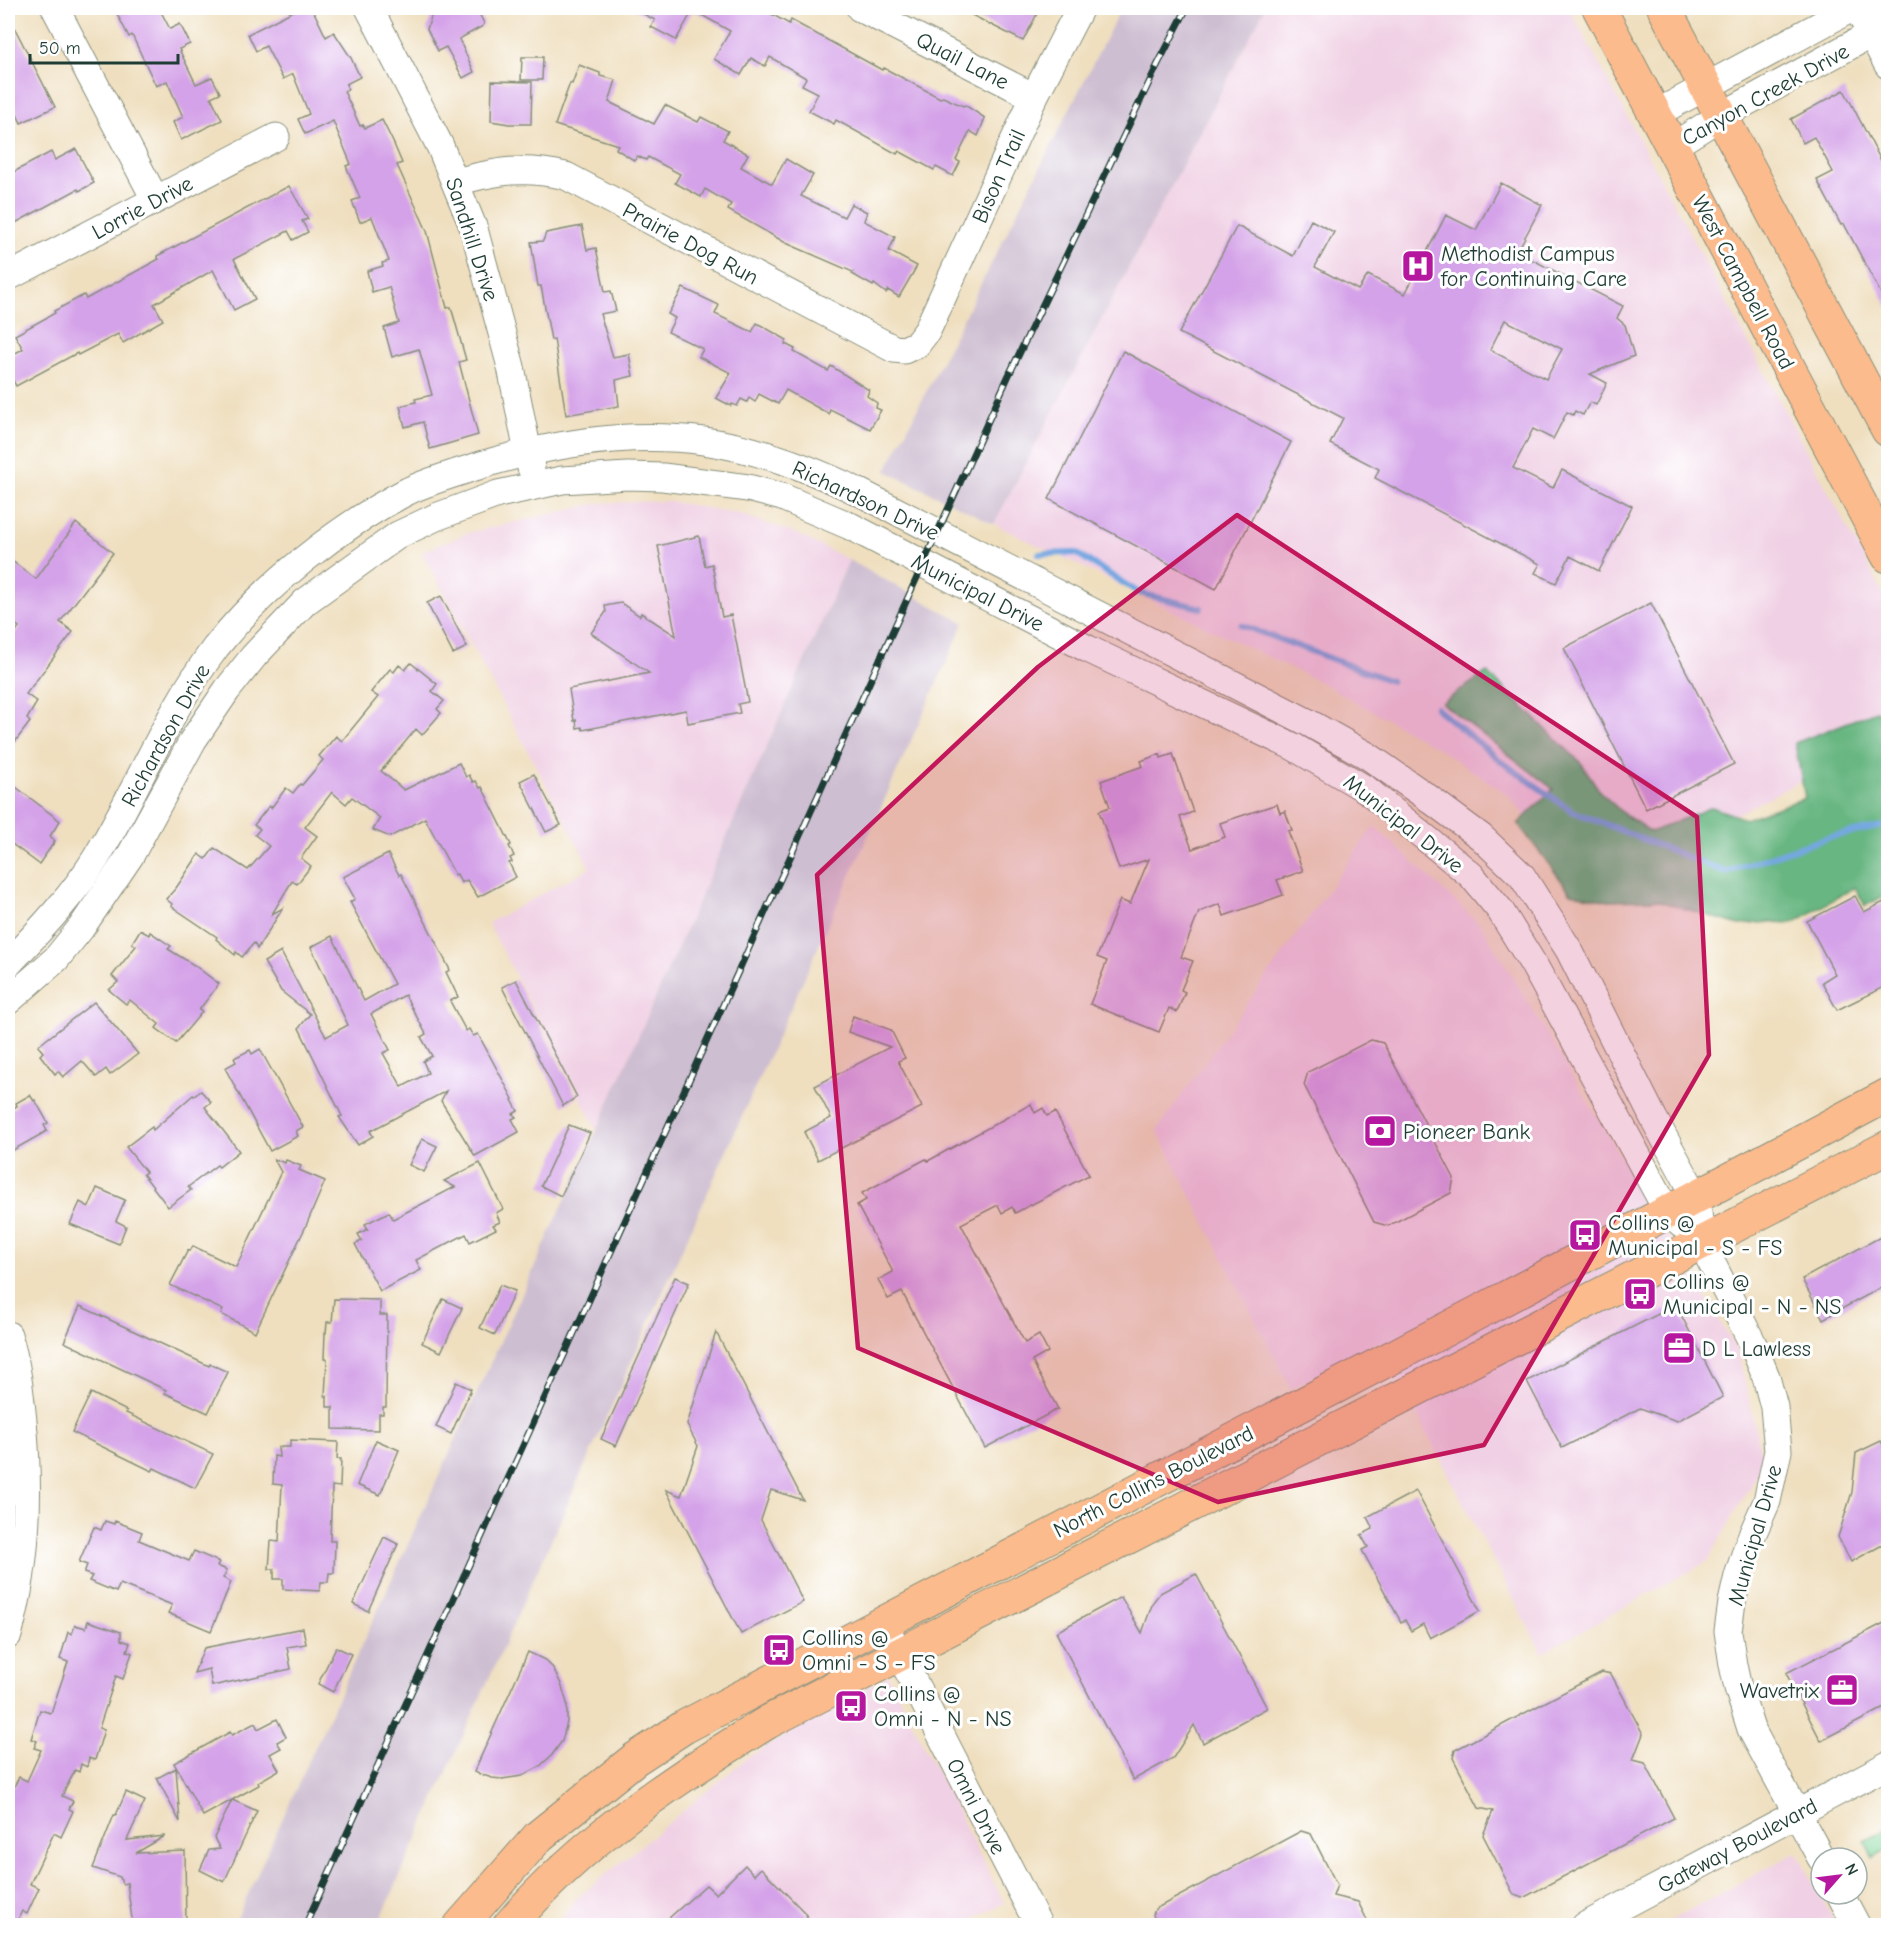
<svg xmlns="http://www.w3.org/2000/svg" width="1896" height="1933" font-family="'Comic Neue',sans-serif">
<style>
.built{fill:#f0d0e4}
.industrial{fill:#cebed1}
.green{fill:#7fd599;stroke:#4f8966;stroke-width:1.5}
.forest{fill:#67b681;stroke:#437a5a;stroke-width:1.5}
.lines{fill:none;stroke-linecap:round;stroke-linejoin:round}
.stream{stroke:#75a7e1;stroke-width:6}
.building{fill:#d4a2e8;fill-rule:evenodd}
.minor-casing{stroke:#878e7a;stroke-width:29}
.major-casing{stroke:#878e7a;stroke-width:35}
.minor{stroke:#fff;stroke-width:27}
.major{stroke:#fbbb8d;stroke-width:33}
.rail-casing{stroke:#1f3d34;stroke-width:7}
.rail{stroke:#fff;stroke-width:4.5;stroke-dasharray:14;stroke-linecap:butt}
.marked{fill:#c2185b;fill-opacity:0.2;stroke:#c2185b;stroke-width:4.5;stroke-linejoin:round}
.labels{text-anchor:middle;stroke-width:6;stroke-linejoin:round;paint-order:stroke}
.street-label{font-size:22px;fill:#1f3d34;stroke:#fff}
.poi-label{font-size:22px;fill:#1f3d34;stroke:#fff;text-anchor:start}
</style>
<rect width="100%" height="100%" fill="#fff"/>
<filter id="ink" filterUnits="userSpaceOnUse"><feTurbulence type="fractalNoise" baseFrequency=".0167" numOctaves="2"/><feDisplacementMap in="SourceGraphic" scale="12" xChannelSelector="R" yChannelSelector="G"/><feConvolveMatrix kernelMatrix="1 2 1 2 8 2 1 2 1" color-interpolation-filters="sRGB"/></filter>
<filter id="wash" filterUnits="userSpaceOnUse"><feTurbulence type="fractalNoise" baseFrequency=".008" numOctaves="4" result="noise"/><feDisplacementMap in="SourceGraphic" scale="24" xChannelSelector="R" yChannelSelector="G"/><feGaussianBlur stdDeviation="1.35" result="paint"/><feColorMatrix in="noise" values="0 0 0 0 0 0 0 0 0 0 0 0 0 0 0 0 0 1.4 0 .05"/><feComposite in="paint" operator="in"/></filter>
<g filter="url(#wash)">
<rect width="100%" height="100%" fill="#efdfbf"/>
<g class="built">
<polygon points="1265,8 1569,8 1888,603 1888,736 1580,895 1562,860 1507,794 1436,747 1328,686 994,524"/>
<polygon points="668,501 740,514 797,534 849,560 597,1130 488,923 590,868 422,552 468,533 599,503"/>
<polygon points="1374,826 1482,926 1738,1352 1763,1462 1708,1561 1542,1653 1379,1342 1291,1389 1157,1130"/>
<polygon points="888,1675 1004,1903 960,1925 558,1926 574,1901 747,1758"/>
<polygon points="1797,1852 1836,1925 1662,1925"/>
</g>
<g class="industrial">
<polygon points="1121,8 1265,8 994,524 886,471"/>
<polygon points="849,560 964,623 378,1925 234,1925 597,1130"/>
</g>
<polygon class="green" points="1888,1829 1888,1850 1873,1858 1865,1841"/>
<polygon class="forest" points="1487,672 1582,764 1601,793 1625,815 1651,832 1712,807 1745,819 1805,798 1795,743 1876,711 1888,718 1888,894 1865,906 1855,887 1793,923 1770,922 1739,925 1656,900 1608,901 1571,893 1518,824 1553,789 1442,703"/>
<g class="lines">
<g class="stream">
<polyline points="1039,554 1076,553 1139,593 1201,608"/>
<polyline points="1241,625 1391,681"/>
<polyline points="1436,708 1502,762 1572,811 1725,872 1830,837 1888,825"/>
</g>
</g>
<g id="blocks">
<g class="building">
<polygon points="114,8 159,8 170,29 180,24 190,44 179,49 196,84 212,77 220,93 211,97 222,120 181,140 173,122 183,117 167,81 156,86 132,35 129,37"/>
<polygon points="299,8 312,8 326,37 334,32 351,58 360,77 346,84 348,89 344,91 360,126 363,125 365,128 382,120 393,142 402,163 397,165 427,231 447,308 451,307 466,360 459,362 478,435 430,449 423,422 405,427 400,406 416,402 415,399 432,395 419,349 392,357 384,328 399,323 389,287 372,292 367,271 383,266 382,263 389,261 372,217 360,222 352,201 360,198 346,166 351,164 333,121 305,134 298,119 309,114 293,74 283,79 266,46 256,51 248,34"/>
<polygon points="434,8 476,8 484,23 483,26 459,39 474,72 463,78 446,47 438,51 427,29"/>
<polygon points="632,8 761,8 789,24 791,20 882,70 884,68 940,98 943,97 963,106 965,105 985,118 978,136 970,131 956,160 960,162 953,176 936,167 934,170 899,151 897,154 836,120 834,124 809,111 818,93 802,85 806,78 770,57 765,66 751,58 741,75 714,59 730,31 693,10 676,40 651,27 655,20"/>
<polygon points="958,8 1040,8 1023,41"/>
<polygon points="8,15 55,107 21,123 8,95"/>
<polygon points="522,57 543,57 542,80 521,80"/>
<polygon points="579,65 600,73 600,76 616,80 609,102 654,124 665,105 698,122 701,117 728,131 723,140 748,154 741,167 772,184 786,159 813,175 801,196 844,217 851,204 867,212 864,221 895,237 889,251 917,266 899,297 888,290 886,293 874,284 873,286 852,274 853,272 786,243 728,210 731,204 705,189 701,197 675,183 680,174 648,157 646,160 637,156 635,161 616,149 618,145 555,125 570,83 572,84"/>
<polygon points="492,81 532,82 531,124 509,124 491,121"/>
<polygon points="1844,90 1888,174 1888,307 1844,224 1841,225 1817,180 1833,172 1814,137 1803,143 1791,119"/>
<polygon points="76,149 94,183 79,191 78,189 8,227 8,175 51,152 55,160"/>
<path d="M1501,183L1542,205L1517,252L1623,306L1617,318L1625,325L1634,356L1590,374L1607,383L1596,405L1590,402L1583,415L1575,411L1573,415L1567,412L1553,439L1533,429L1513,468L1553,488L1562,470L1632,506L1599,571L1570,556L1556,583L1535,573L1540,564L1375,478L1379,469L1330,444L1343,418L1179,333L1237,226L1293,256L1311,220L1334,232L1315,267L1358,290L1368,275L1405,294L1446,215L1476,230ZM1505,320L1562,349L1546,379L1490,350Z"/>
<polygon points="289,186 308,219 302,221 308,232 293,240 288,231 234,259 255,299 234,310 213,270 154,304 163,320 123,343 118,334 78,355 77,353 16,386 8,371 8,357 23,349 15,335 55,313 54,311 84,295 86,299 159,259 157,256"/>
<polygon points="582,226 587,250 596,248 605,292 611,291 616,311 600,314 613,357 629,354 633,376 616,380 619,406 566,415 554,339 551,340 541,286 538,286 531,242 543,241 546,233"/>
<polygon points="683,288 719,305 715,314 752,332 757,323 787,340 785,344 795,349 794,352 828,371 831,366 869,390 867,396 877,403 876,408 881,410 870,429 830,409 829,414 786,390 778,404 759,394 755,402 749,398 747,402 741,399 737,406 732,404 731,406 716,398 731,373 699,357 703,349 668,332 675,318 668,314"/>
<polygon points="1123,351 1291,442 1216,589 1049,499"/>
<polygon points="76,523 113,553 60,622 73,632 26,694 37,702 27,719 30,722 8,751 8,642 19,627 8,618 8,558 36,579"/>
<polygon points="699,536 705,566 712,564 722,617 731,615 748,702 738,704 740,713 688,723 686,710 583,730 582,727 577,728 576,720 574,721 569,689 649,673 591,633 606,612 605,606 621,603 640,616 641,613 676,636 658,546"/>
<polygon points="441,596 467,647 453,654 427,603"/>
<polygon points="1651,603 1734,764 1646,809 1564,648"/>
<polygon points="411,663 437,684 432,691 444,701 437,709 441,713 422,735 416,729 381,771 404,790 459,763 466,777 469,775 473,782 476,781 480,788 482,787 511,845 509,846 514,856 510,858 512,862 509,863 516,877 478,897 467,880 461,883 457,874 455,875 425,818 390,837 373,830 380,818 352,797 346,804 332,792 305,827 317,836 301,858 311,866 297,884 292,881 272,914 283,908 257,949 254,943 242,957 236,952 235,955 216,939 217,937 171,906 172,904 166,899 176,888 199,854 206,859 214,848 248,870 269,846 255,835 260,829 254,825 269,806 271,808 286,788 293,793 300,784 302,785 323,760 319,756 336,736 342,741 378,697 371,692 390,669 394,672 399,665 405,670"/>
<polygon points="1160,754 1161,758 1173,754 1193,812 1180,817 1192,849 1225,837 1220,823 1277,804 1280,813 1285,811 1292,830 1288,831 1303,871 1277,880 1283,895 1224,916 1220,904 1199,912 1181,957 1193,961 1181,990 1185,992 1177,1012 1169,1008 1159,1032 1090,1004 1107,961 1097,957 1120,900 1130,904 1149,859 1119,869 1099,811 1110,807 1101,781 1143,766 1141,761"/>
<polygon points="534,774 561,825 546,832 520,781"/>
<polygon points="8,781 60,821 50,836 55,841 39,864 8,841"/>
<path d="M388,854L399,875L401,874L450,970L446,972L458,997L450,1001L466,1031L469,1029L473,1036L478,1034L513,1099L512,1100L518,1111L513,1114L516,1117L512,1119L519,1132L475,1156L441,1101L446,1091L370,1131L373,1136L358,1145L339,1117L342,1116L299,1028L310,1014L281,991L264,962L281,952L326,1037L348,1025L311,947L332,936L364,1001L394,984L350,902L355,899L343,877ZM405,995L426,1034L421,1037L432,1056L423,1061L428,1073L402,1087L383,1053L390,1050L371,1014Z"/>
<polygon points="1855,896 1864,912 1888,900 1888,985 1837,1010 1822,982 1835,974 1807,921"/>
<polygon points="140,930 149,935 150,932 171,946 168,949 194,965 219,984 199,1010 202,1012 176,1043 156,1028 159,1024 130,1000 126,1004 109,990 118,982 112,976 136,946 132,943"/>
<polygon points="516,980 577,1097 563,1106 502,987"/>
<polygon points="94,1002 138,1054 110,1075 106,1069 96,1077 82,1061 63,1077 58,1071 55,1074 40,1055 43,1052 38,1046"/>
<polygon points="853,1016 891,1030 905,1058 898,1061 922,1107 818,1160 804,1132 831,1118 815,1086 890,1047 848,1032"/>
<polygon points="1371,1040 1383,1043 1454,1178 1451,1193 1388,1226 1374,1222 1304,1085 1308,1072"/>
<polygon points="260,1049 303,1127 296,1131 298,1136 270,1151 225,1068 236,1062 234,1058 250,1050 252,1054"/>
<polygon points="201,1091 211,1102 205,1107 239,1151 219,1167 217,1165 188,1187 191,1190 168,1207 143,1174 146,1172 126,1147 152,1127 153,1130 193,1095 194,1096"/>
<polygon points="30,1095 34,1101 35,1100 48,1123 44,1125 47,1131 8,1153 8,1111 17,1106 16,1103"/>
<polygon points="1031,1104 1035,1113 1043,1108 1047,1116 1055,1112 1089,1175 1015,1213 1012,1207 1002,1213 998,1205 961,1224 1025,1343 1039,1335 1048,1352 1032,1361 1058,1409 985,1448 902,1292 888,1299 878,1280 893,1272 857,1205 866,1200 862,1193 926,1159 928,1161"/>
<polygon points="569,1125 590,1133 561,1196 541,1186"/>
<polygon points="422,1139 437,1146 424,1172 409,1165"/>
<polygon points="274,1159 285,1163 286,1160 301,1166 299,1170 325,1181 305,1228 255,1332 221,1314 223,1310 170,1285 188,1250 190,1251 193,1246 236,1267 281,1172"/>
<polygon points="480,1163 503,1209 496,1213 500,1222 493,1225 496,1229 470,1242 466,1234 416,1260 421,1270 380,1291 355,1244 362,1241 358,1234 368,1229 365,1224 389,1212 393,1219 455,1187 444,1181"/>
<polygon points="97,1188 125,1200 116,1221 126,1226 119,1244 70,1224 80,1202 89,1207"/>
<polygon points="1888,1233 1888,1284 1823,1319 1802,1279"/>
<polygon points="675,1277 689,1283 616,1446 601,1439"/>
<polygon points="500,1285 515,1291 495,1335 480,1328"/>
<polygon points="334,1299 380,1300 380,1315 387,1315 386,1407 383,1407 383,1414 379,1414 379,1430 333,1429 333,1407 327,1407 327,1396 325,1396 327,1359 324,1359 325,1333 326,1333 327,1322 332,1322"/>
<polygon points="443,1299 462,1308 441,1352 422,1343"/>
<polygon points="1676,1305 1723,1397 1677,1421 1640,1408 1562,1448 1527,1381"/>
<polygon points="80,1306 209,1366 210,1364 228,1372 208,1413 165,1393 166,1390 64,1342"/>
<polygon points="716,1332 803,1500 771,1490 761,1520 803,1602 741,1634 666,1490 681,1496 698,1446 687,1425"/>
<polygon points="456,1382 471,1389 451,1434 436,1427"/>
<polygon points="91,1393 127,1411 126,1413 213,1454 195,1488 154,1468 152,1471 72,1432"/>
<polygon points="290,1440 338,1442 337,1459 341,1459 340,1487 332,1486 330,1541 335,1541 334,1573 329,1573 328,1582 321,1582 320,1591 283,1589 283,1579 274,1579 274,1569 269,1569 271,1541 279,1542 282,1485 273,1484 274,1456 279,1457 278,1447 290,1447"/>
<polygon points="376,1440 399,1450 380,1495 357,1485"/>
<polygon points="1881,1441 1888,1455 1888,1542 1851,1562 1838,1537 1852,1492 1856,1453"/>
<polygon points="1416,1491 1480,1611 1430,1638 1423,1624 1411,1631 1405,1620 1401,1622 1362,1550 1368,1547 1361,1535 1373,1529 1367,1517"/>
<polygon points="105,1521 114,1524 115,1521 142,1532 139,1540 189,1561 194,1551 219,1562 217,1566 227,1570 223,1578 231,1582 211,1631 168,1613 172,1605 120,1584 116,1592 89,1581 92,1576 84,1573 87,1565 79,1562 94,1527 101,1530"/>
<polygon points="384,1537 398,1544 368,1611 353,1604"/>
<polygon points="1196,1574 1267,1708 1203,1743 1194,1725 1173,1758 1133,1780 1056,1632 1121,1597 1142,1633 1153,1602 1160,1593"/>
<polygon points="88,1621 121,1632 121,1640 130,1643 127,1651 132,1653 123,1679 116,1676 99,1728 104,1730 95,1760 89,1758 87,1767 81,1764 79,1772 75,1770 62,1796 73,1801 69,1809 73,1811 61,1837 54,1833 30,1884 39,1888 27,1914 22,1911 15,1926 8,1926 8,1784 14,1787 19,1777 27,1781 41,1750 34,1748 37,1741 31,1739 40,1710 51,1713 68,1662 60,1659 68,1632 72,1634 75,1625 86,1628"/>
<polygon points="1888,1621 1888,1706 1821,1741 1786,1673"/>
<polygon points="303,1628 306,1644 287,1647 291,1669 212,1686 209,1669 194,1673 204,1648"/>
<polygon points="336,1647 351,1654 333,1692 318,1684"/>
<polygon points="528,1652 545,1660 553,1668 561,1684 567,1703 567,1722 562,1741 552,1755 539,1767 522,1776 502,1779 492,1778 474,1772"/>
<polygon points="1602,1672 1611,1674 1643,1734 1633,1760 1645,1763 1674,1818 1523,1898 1514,1895 1483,1835 1493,1811 1479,1808 1453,1758 1455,1750"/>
<polygon points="277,1719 286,1737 277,1742 281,1748 270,1754 279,1770 258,1782 259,1785 232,1800 257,1811 224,1882 200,1870 209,1850 220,1849 214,1838 232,1800 203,1816 174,1763 230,1732 232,1735 255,1723 258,1729"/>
<polygon points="176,1768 180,1822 157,1778"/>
<polygon points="126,1792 145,1801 127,1840 165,1836 136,1853 185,1851 186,1926 133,1926 127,1883 122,1884 120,1877 93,1868 114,1815 116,1815"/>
<polygon points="1301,1831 1311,1834 1337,1885 1333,1896 1358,1902 1370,1926 1158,1926 1153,1915 1155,1909"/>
<polygon points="745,1865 754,1875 761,1868 804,1912 813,1926 660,1926 706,1885 716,1894"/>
</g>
</g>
</g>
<g filter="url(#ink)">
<use href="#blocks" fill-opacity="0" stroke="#878e7a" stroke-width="1.5"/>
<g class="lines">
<defs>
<g id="minor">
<polyline points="55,8 155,199"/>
<polyline points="369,8 440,146 474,229 511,367 531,468"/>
<polyline points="860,8 1034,97"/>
<polyline points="1863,19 1888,65"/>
<polyline points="1655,114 1852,8"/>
<polyline points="1673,146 1721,116 1888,25"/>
<path d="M456,182C496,171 525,166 566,176L894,349L904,350L917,344L927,331L1034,97L1080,8"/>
<polyline points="8,277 276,137"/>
<path d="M8,964C39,931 72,897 96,858C138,789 167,712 216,647C265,585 338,527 408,491C431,480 457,473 481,465C554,443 628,431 704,441C759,449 812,469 861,493L1309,723L1368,756L1427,797L1481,837L1522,876L1569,950L1654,1119L1696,1197L1702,1244L1752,1342L1766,1377L1774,1407L1778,1451L1767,1501L1749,1542L1738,1576L1732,1602L1728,1631L1733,1665L1738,1688L1751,1729L1821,1858"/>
<polyline points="8,1001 56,959 81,928 130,856 193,740 227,690 254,656 305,602 398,535 436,517 498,494 562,480 628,476 663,477 748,488 782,497 850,526 1088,649 1294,747 1367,790 1471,875 1500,910 1535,967 1668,1212 1681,1224"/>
<path d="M8,1335C17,1363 20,1392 23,1421C30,1494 28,1565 8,1635"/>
<polyline points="883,1622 1039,1926"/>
<polyline points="1840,1894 1857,1926"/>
<polyline points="1585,1926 1888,1765"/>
</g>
<g id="major">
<polyline points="1599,8 1888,556"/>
<polyline points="1664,8 1888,430"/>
<polyline points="460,1926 539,1836 635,1759 684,1727 1479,1312 1888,1095"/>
<path d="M509,1926C581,1841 674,1779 768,1722L1888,1147"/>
</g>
</defs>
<use href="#minor" class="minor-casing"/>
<use href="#major" class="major-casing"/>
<use href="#minor" class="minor"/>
<use href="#major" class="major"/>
<defs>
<polyline id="rail" points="305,1926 1008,377 1158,64 1187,8"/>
</defs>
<use href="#rail" class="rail-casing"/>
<use href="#rail" class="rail"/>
</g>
</g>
<path class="marked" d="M1237,515L1697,817L1709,1055L1484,1445L1218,1502L858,1348L817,875L1038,667Z"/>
<defs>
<symbol id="hospital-square" viewBox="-11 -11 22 22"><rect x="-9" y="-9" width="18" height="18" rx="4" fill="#b5179e" stroke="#fff"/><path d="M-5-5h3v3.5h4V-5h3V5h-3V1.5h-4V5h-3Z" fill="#fff"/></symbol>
<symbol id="bank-square" viewBox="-11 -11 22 22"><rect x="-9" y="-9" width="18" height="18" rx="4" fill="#b5179e" stroke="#fff"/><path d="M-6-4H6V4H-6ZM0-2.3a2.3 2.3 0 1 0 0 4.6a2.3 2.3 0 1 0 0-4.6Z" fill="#fff"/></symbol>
<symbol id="bus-square" viewBox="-11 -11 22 22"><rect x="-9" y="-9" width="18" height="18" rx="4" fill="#b5179e" stroke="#fff"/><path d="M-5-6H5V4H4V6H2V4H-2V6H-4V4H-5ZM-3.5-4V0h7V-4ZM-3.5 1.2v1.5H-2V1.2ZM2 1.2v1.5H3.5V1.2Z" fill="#fff"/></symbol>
<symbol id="office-square" viewBox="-11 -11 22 22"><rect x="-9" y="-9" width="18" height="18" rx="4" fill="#b5179e" stroke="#fff"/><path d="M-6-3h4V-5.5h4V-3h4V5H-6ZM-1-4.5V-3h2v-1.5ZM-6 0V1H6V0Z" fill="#fff"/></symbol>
</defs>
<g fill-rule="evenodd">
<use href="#hospital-square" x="1399" y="247" width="38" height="38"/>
<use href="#bank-square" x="1361" y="1112" width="38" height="38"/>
<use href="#bus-square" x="1566" y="1216" width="38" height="38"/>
<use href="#bus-square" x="1621" y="1275" width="38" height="38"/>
<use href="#office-square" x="1660" y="1329" width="38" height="38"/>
<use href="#bus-square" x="760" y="1631" width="38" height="38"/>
<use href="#office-square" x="1823" y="1671" width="38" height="38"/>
<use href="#bus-square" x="832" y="1687" width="38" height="38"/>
</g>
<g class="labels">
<g class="street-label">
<text transform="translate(963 60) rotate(27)" y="8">Quail Lane</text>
<text transform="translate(1765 94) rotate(-29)" y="8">Canyon Creek Drive</text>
<text transform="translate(998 176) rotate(-66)" y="8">Bison Trail</text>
<text transform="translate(142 207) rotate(-28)" y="8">Lorrie Drive</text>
<text transform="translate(473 239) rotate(72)" y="8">Sandhill Drive</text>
<text transform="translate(691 243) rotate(28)" y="8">Prairie Dog Run</text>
<text transform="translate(1744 282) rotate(62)" y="8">West Campbell Road</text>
<text transform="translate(866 500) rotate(25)" y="8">Richardson Drive</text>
<text transform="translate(978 592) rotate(27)" y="8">Municipal Drive</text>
<text transform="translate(165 735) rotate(-61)" y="8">Richardson Drive</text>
<text transform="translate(1404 823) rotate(38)" y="8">Municipal Drive</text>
<text transform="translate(1153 1481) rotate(-27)" y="8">North Collins Boulevard</text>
<text transform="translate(1754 1535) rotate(-74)" y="8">Municipal Drive</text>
<text transform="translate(977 1806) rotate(63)" y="8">Omni Drive</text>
<text transform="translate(1737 1845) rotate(-28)" y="8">Gateway Boulevard</text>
</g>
<g class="poi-label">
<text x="1441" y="261">Methodist Campus<tspan x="1441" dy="25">for Continuing Care</tspan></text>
<text x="1403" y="1139">Pioneer Bank</text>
<text x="1608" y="1230">Collins @<tspan x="1608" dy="25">Municipal - S - FS</tspan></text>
<text x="1663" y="1289">Collins @<tspan x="1663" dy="25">Municipal - N - NS</tspan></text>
<text x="1702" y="1356">D L Lawless</text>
<text x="802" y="1645">Collins @<tspan x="802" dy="25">Omni - S - FS</tspan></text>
<text x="1819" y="1698" text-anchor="end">Wavetrix</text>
<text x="874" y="1701">Collins @<tspan x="874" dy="25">Omni - N - NS</tspan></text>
</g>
</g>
<rect width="1896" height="1933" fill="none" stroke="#fff" stroke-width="30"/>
<g transform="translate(1839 1876) rotate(62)"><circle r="28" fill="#ffffff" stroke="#a5b1ae" stroke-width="1.5"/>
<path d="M0-4.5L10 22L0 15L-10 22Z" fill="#b5179e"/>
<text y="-9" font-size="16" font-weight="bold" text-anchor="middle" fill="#1f3d34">N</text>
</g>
<path d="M30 54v9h148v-9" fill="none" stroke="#1f3d34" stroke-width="3"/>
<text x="39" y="54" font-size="18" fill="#1f3d34" stroke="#ffffff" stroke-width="4.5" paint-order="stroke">50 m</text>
</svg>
